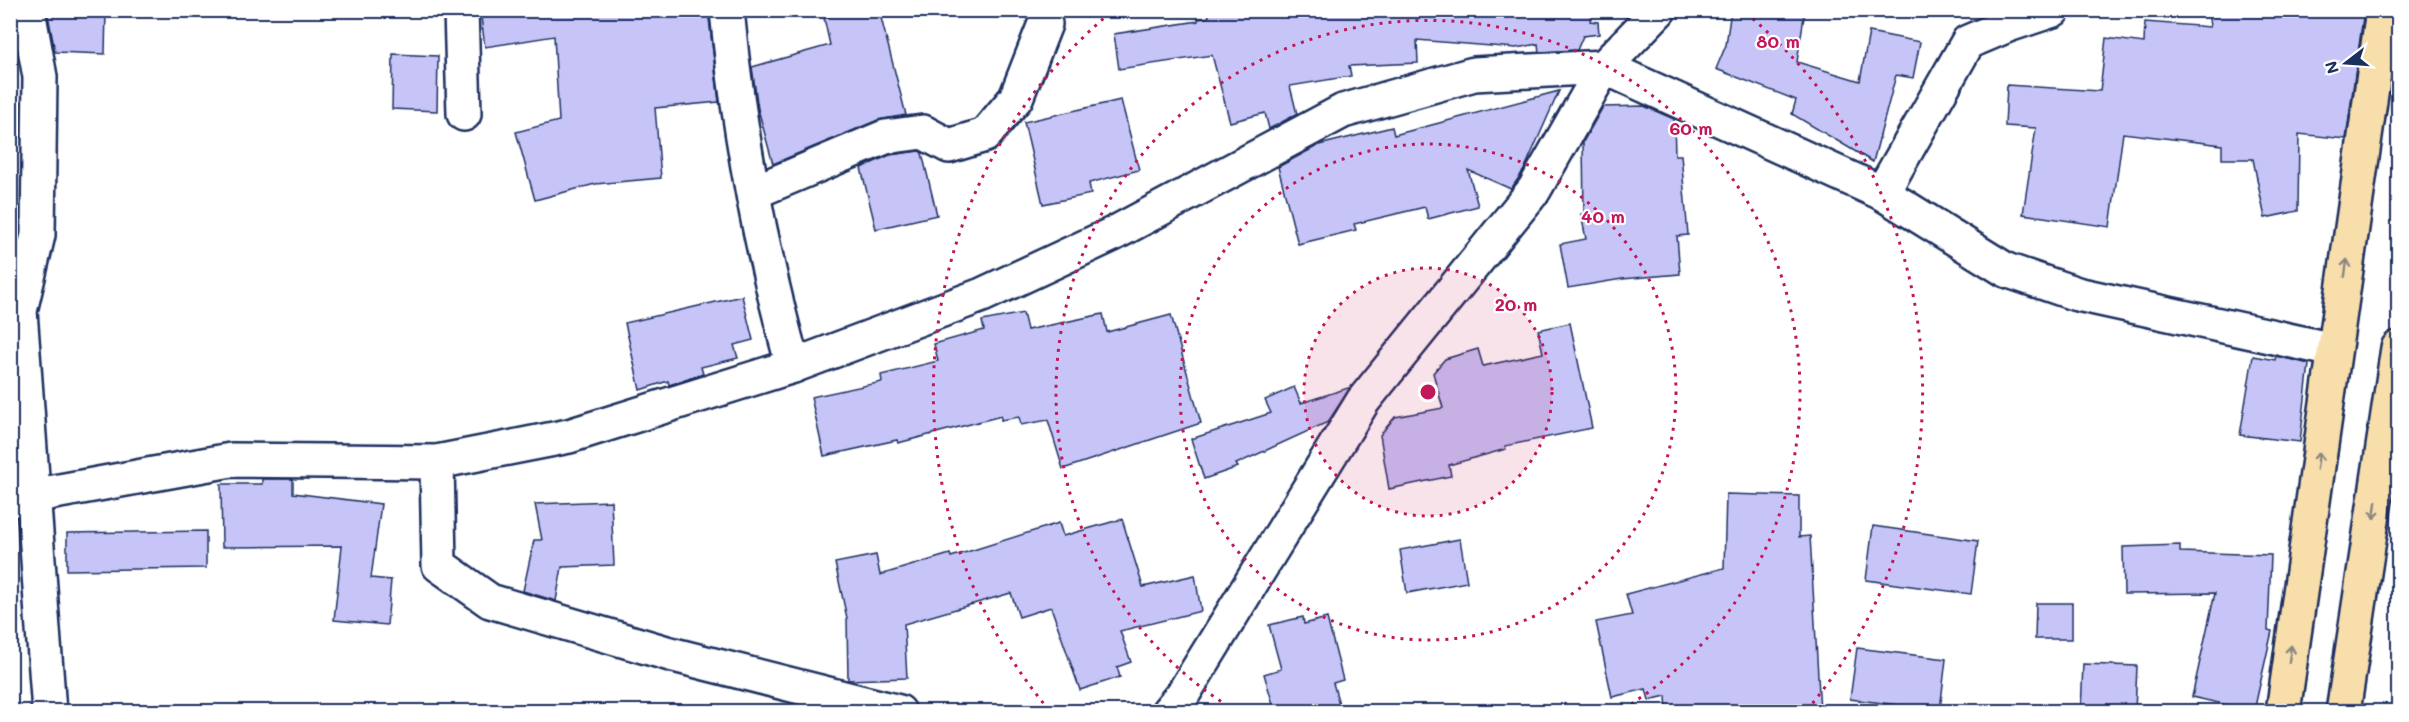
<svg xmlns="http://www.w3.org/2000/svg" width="2409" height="722" font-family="Mali,sans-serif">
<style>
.building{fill:#c7c5f8;stroke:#1b2f5e;stroke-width:1.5}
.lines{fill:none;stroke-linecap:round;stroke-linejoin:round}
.street-casing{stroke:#1b2f5e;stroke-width:38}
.primary-casing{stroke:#1b2f5e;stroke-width:38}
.street{stroke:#fff;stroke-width:33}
.primary{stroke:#f8deab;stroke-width:33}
.oneway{stroke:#8a8684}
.ring{fill:none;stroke:#c2185b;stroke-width:3;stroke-dasharray:3 6}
.centre{fill:#c2185b;stroke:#fff;stroke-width:3}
.ring-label{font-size:18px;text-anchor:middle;font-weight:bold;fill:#c2185b;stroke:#fff;stroke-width:4.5;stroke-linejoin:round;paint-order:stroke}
</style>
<rect width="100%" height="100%" fill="#fff"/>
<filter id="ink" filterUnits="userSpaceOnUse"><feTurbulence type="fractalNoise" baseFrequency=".0167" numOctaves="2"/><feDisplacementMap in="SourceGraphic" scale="12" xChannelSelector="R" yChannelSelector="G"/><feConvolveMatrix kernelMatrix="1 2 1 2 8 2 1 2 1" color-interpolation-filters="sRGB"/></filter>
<g filter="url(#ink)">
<g class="building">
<polygon points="47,10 106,10 105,54 55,52"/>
<polygon points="480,10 708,10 719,102 655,108 661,178 595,184 535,200 516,132 559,121 554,36 485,47"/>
<polygon points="853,10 879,10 906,115 878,120 773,164 758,109 752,67 830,45 824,18"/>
<polygon points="1208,10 1454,10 1522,16 1523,10 1594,10 1590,21 1598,22 1599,34 1583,36 1577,50 1539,52 1538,44 1516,48 1417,40 1418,63 1349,66 1351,76 1290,86 1297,114 1269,129 1265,113 1230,122 1212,55 1119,69 1114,34 1198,21 1198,19 1209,17"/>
<polygon points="1731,10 1805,10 1797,62 1860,81 1869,32 1920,42 1913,78 1896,75 1873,162 1792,114 1796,100 1716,69 1726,45"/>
<polygon points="2208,10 2364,10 2346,139 2299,134 2298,211 2265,218 2253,159 2222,159 2222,145 2123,133 2110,227 2023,214 2036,128 2005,126 2007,85 2100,91 2106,38 2144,43 2145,22 2210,27"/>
<polygon points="393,54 438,56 437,111 392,109"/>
<polygon points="1559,91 1524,170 1511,189 1468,170 1478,206 1428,219 1425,207 1354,224 1356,230 1298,244 1278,167 1319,145 1392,127 1394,135"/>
<polygon points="1121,100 1139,170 1089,183 1091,194 1043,204 1024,122"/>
<polygon points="1644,106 1674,119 1675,155 1681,155 1688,235 1677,236 1680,274 1622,279 1568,288 1560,244 1586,239 1581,214 1584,214 1583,142 1603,107"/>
<polygon points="919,151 922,153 937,215 876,229 861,168 890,155"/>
<polygon points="742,296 753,340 734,345 738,358 701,367 703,374 669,385 668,381 640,390 625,323"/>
<polygon points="1023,313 1027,330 1103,314 1107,332 1171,315 1201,423 1063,469 1048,420 1021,425 1019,417 1001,420 1001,416 898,443 897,440 824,456 811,397 882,382 881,375 938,361 934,344 984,330 982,321"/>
<polygon points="1570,323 1592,428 1505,446 1506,449 1449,465 1451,476 1389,489 1380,435 1395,417 1443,408 1433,373 1445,359 1478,349 1483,366 1543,353 1538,330"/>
<polygon points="2253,356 2275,360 2276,356 2309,364 2300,442 2240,435"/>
<polygon points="1294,387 1301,403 1351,387 1328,422 1236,464 1238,467 1204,479 1191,439 1271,413 1265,400"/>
<polygon points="262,479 293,479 293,493 381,504 371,578 391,580 387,625 334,620 342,546 222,547 221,484 262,484"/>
<polygon points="1726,494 1799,496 1799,537 1810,536 1820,711 1667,711 1666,696 1649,700 1646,689 1612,697 1596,622 1632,615 1626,594 1724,568"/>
<polygon points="611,501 614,565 562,567 556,601 523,591 534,540 542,540 535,504"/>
<polygon points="1122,519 1143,587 1195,575 1201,611 1120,631 1131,662 1117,667 1120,677 1080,690 1051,607 1019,617 1011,593 904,624 907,678 848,680 847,618 835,563 876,555 880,575 950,554 951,557 1059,523 1063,536"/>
<polygon points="1873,526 1978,541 1971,594 1866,580"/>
<polygon points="206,531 206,568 67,570 67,533"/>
<polygon points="1460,539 1467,582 1407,593 1400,550"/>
<polygon points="2180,545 2180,552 2271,555 2268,630 2272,631 2254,711 2192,697 2215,593 2124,594 2123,547"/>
<polygon points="2036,603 2072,603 2072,639 2035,639"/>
<polygon points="1303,617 1304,624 1327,618 1343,680 1333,683 1341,711 1275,711 1264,674 1281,669 1269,625"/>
<polygon points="1857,648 1946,659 1940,710 1850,699"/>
<polygon points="2083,664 2137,666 2135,711 2081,711"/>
</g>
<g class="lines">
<defs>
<g id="street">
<polyline points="28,10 40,77 38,235 20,311 49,712"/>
<polyline points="461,10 464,114"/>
<path d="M727,10C738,130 761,250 793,366"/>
<polyline points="754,192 885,137 923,132 949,146 985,135 1016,98 1045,24"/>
<polyline points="1882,193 1968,42 2008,25 2053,10"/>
<polyline points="437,462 439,565 490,601 670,654 899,712"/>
<polyline points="10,500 231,460 437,462 569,436 793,366 982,295 1113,234 1343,111 1474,74 1604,67 1882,193 2006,270 2077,294 2334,350"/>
<polyline points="1168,712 1183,694 1363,401 1534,190 1604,67 1659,10"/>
</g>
<g id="primary">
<polyline points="2283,712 2383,10"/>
<polyline points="2343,712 2398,348"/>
</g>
</defs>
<use href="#street" class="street-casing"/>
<use href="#primary" class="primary-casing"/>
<use href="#street" class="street"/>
<use href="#primary" class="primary"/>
</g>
<defs><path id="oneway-shaft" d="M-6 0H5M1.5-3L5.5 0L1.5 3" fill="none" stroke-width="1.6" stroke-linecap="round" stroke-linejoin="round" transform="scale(1.5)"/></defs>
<g class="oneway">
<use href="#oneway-shaft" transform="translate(2346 268) rotate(-82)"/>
<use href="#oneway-shaft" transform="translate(2318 461) rotate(-82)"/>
<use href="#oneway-shaft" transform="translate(2375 510) rotate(98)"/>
<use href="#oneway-shaft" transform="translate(2290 654) rotate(-82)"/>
</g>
</g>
<circle cx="1428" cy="392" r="124" fill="#c2185b" fill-opacity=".12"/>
<g class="ring">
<circle cx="1428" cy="392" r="124"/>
<circle cx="1428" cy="392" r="248"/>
<path d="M1236 711A372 372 0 1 1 1620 711"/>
<path d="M1049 710A495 495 0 0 1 1110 13M1746 13A495 495 0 0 1 1807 710"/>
</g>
<circle cx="1428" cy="392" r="9" class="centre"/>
<g class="ring-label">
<text x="1778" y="48">80 m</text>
<text x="1691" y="135">60 m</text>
<text x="1603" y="223">40 m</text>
<text x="1516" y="311">20 m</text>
</g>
<rect width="2409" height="722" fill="none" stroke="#fff" stroke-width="36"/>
<rect x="18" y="18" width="2373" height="686" fill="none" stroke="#1b2f5e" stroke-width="2" filter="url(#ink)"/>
<g transform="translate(2346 63) rotate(253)" stroke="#ffffff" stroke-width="4.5" paint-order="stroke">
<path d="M0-4.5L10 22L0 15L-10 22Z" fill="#1b2f5e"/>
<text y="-9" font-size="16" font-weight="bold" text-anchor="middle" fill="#1b2f5e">N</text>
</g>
</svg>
